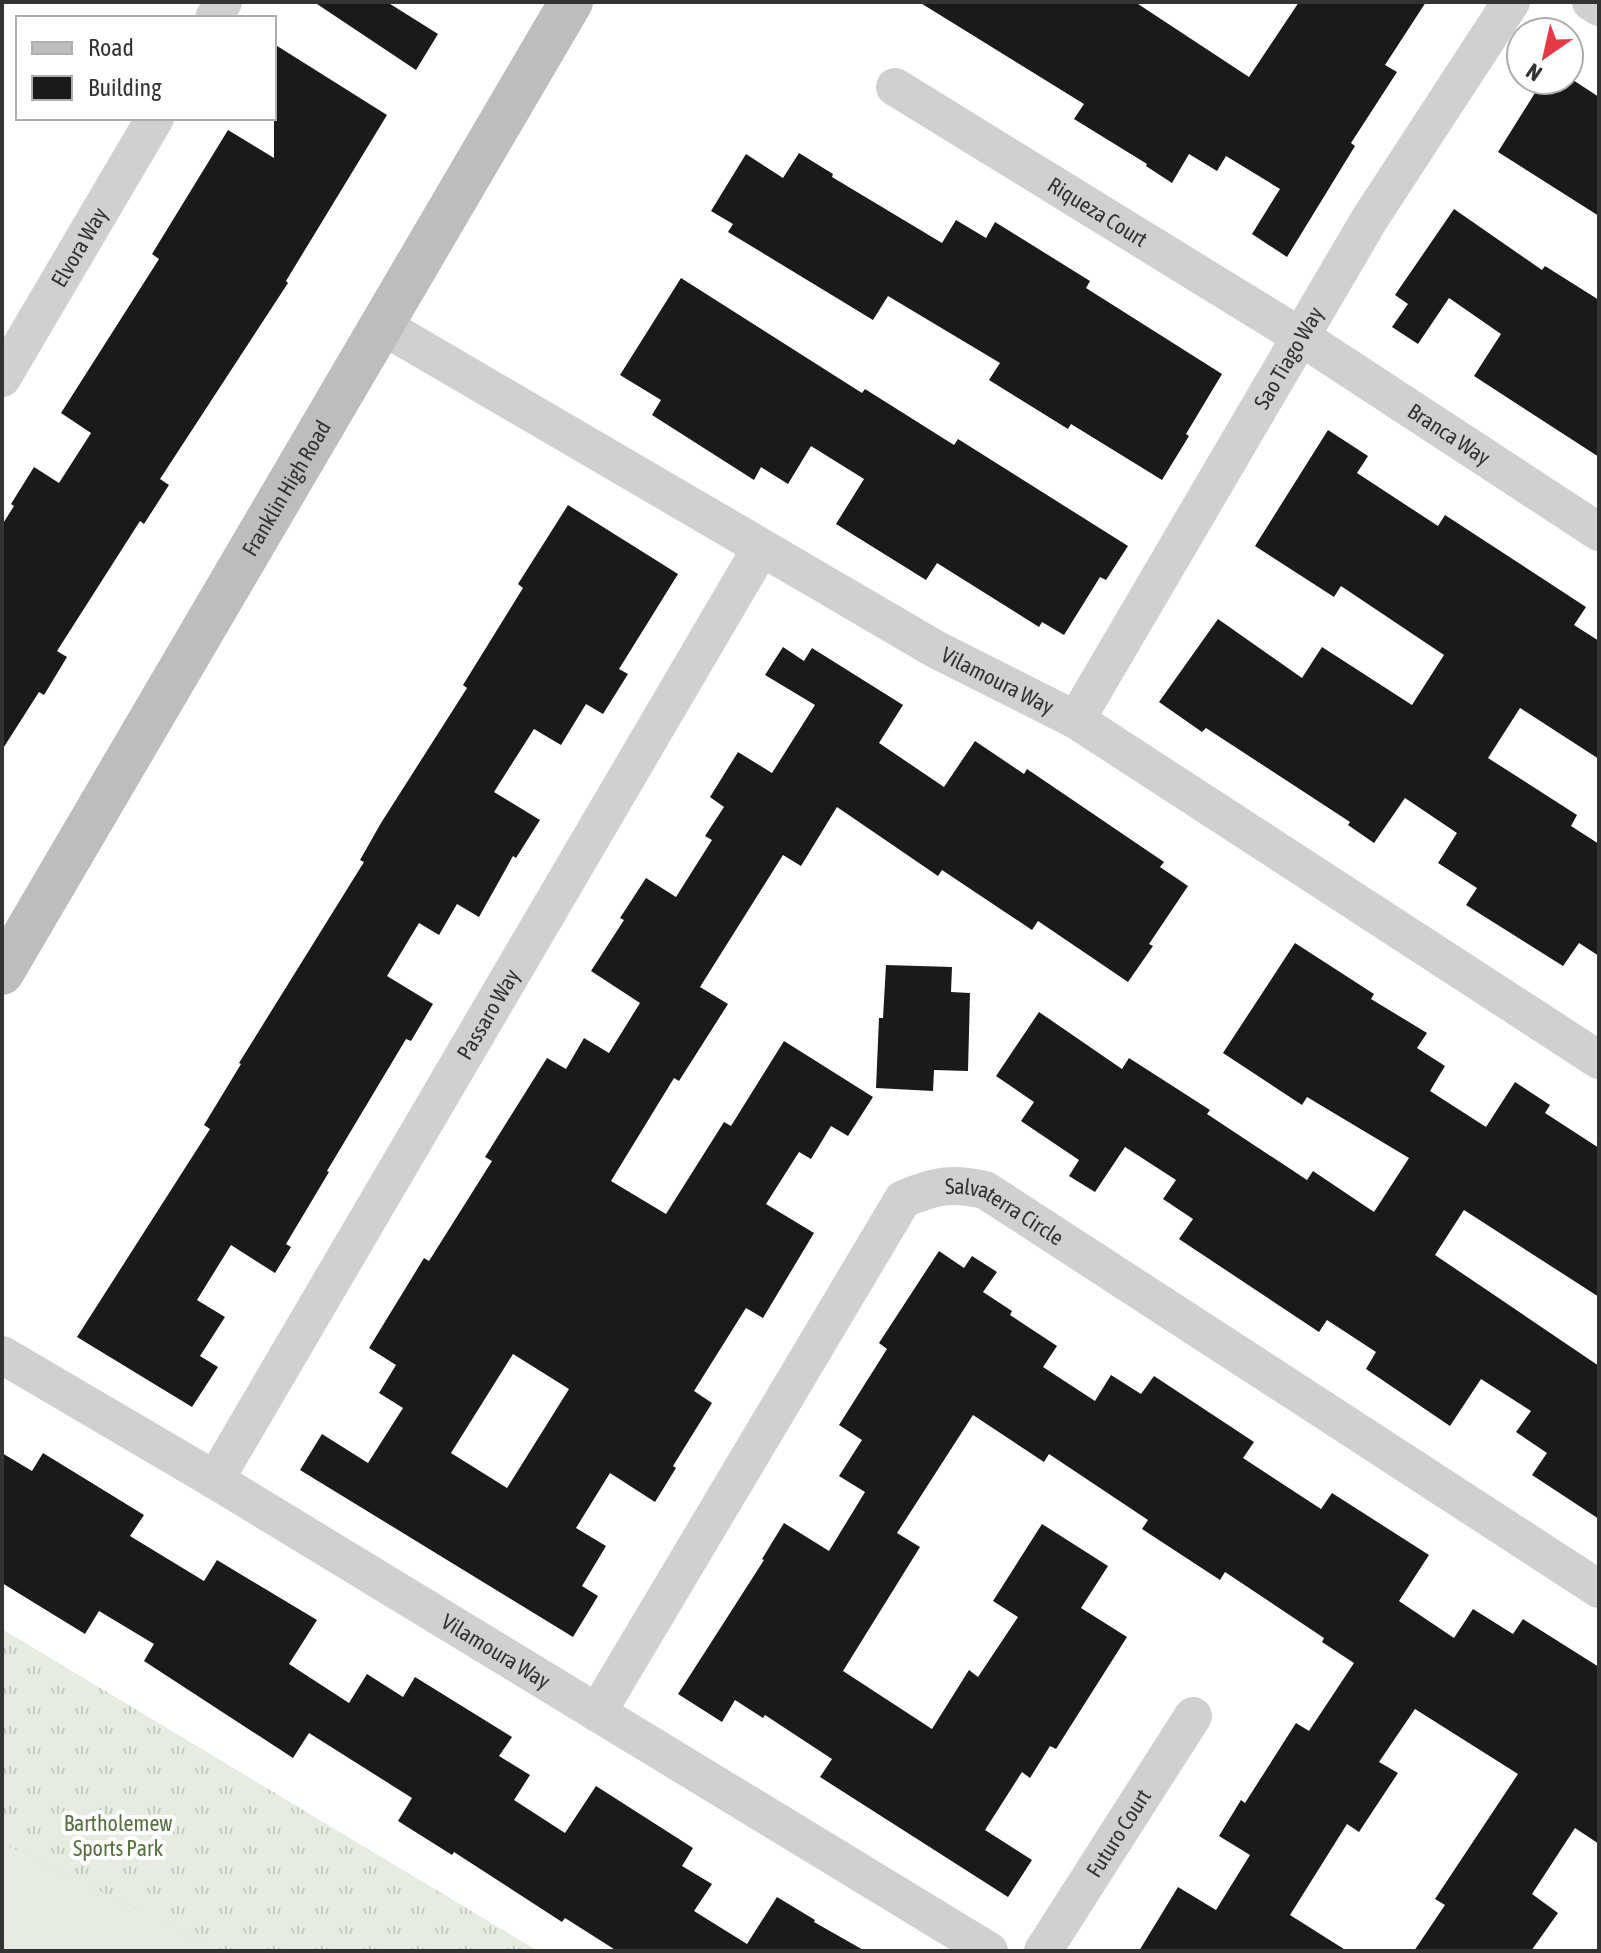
<svg xmlns="http://www.w3.org/2000/svg" width="1601" height="1953" font-family="'Asap Condensed',sans-serif">
<style>
.grass{fill:url(#grass-tufts)}
.pitch{fill:#e6ecdf}
.building{fill:#1a1a1a;fill-rule:evenodd}
.lines{fill:none;stroke-linecap:round;stroke-linejoin:round}
.street{stroke:#d0d0d0;stroke-width:38}
.secondary{stroke:#bdbdbd;stroke-width:44}
.labels{text-anchor:middle;stroke-width:8;stroke-linejoin:round;paint-order:stroke}
.street-label{font-size:22px;fill:#333;stroke:#fff}
.park-label{font-size:22px;fill:#56703f;stroke:#fff}
</style>
<defs>
<pattern id="grass-tufts" width="24" height="20" patternUnits="userSpaceOnUse" patternTransform="scale(2)"><rect width="24" height="20" fill="#e6ecdf"/><path d="M3 7l-1-3M5 7V3M7 7l1-3M15 17l-1-3M17 17v-4M19 17l1-3" fill="none" stroke="#c6cbc0"/></pattern>
</defs>
<rect width="100%" height="100%" fill="#fff"/>
<polygon class="grass" points="2,1629 538,1951 2,1951"/>
<polygon class="pitch" points="2,1843 221,1951 2,1951"/>
<g class="building">
<polygon points="314,2 387,2 438,34 416,70"/>
<polygon points="919,2 1135,2 1249,77 1299,2 1426,2 1385,65 1397,72 1351,143 1355,146 1287,257 1252,234 1280,189 1226,156 1217,171 1189,154 1172,183 1146,166 1147,164 1074,119 1084,104"/>
<polygon points="274,44 387,115 286,281 288,283 160,479 169,485 144,524 140,521 57,651 67,657 44,695 39,692 2,750 2,525 14,506 11,504 34,467 59,483 91,433 61,413 159,259 152,254 228,130 274,158"/>
<polygon points="1543,80 1573,80 1599,97 1599,216 1498,152"/>
<polygon points="799,153 833,174 832,177 942,243 956,220 986,238 995,222 1090,281 1086,288 1222,374 1186,434 1189,436 1162,480 1071,424 1068,429 989,380 1000,363 888,296 873,320 728,232 733,224 711,211 746,154 783,178"/>
<polygon points="1454,209 1542,270 1545,266 1599,300 1599,457 1474,376 1501,334 1449,298 1418,344 1392,327 1408,304 1395,295"/>
<polygon points="681,278 862,393 865,389 954,445 958,439 1128,546 1106,580 1100,577 1064,635 1042,622 1039,627 937,563 926,580 836,524 864,479 811,446 788,484 761,467 754,480 652,415 661,400 620,375"/>
<polygon points="1328,430 1368,456 1357,473 1438,526 1445,515 1586,607 1574,625 1599,641 1599,759 1520,708 1488,758 1577,815 1571,826 1599,844 1599,956 1579,943 1563,966 1466,905 1477,888 1438,863 1457,833 1405,798 1374,843 1348,825 1350,822 1206,728 1202,732 1159,702 1218,619 1302,678 1322,647 1412,705 1444,655 1341,586 1334,597 1255,546"/>
<polygon points="568,505 678,574 619,669 628,674 603,714 586,704 561,745 534,729 494,792 540,820 516,858 513,856 479,917 457,904 439,935 419,923 387,976 433,1004 411,1041 406,1039 327,1171 329,1172 286,1244 291,1247 275,1273 231,1245 197,1300 225,1317 200,1356 218,1367 192,1407 77,1337 210,1129 204,1125 241,1064 239,1063 364,862 360,860 381,823 467,688 463,685 523,588 518,584"/>
<path d="M783,647L804,661L812,648L903,705L879,743L944,787L975,741L1024,774L1027,769L1164,862L1160,867L1188,886L1149,944L1153,946L1128,982L1038,921L1032,930L942,870L938,876L837,807L801,866L783,855L700,987L728,1004L679,1081L674,1078L611,1181L666,1214L724,1122L731,1126L784,1041L873,1097L848,1136L831,1126L811,1159L799,1152L766,1204L814,1233L763,1318L746,1308L694,1391L712,1403L673,1466L676,1468L655,1502L610,1473L576,1528L606,1546L582,1586L598,1596L573,1637L300,1470L322,1434L368,1463L403,1408L379,1393L396,1365L369,1348L424,1258L429,1261L492,1161L485,1157L547,1058L566,1069L584,1038L609,1053L640,1003L591,971L624,920L620,918L646,878L676,897L712,840L705,836L724,807L710,797L738,752L772,773L815,705L765,675ZM513,1354L569,1389L507,1488L451,1453Z"/>
<polygon points="1295,943 1374,994 1371,999 1427,1033 1417,1048 1445,1066 1430,1091 1486,1127 1515,1082 1550,1105 1545,1113 1599,1148 1599,1297 1464,1210 1435,1255 1599,1366 1599,1519 1532,1475 1547,1453 1516,1432 1531,1411 1481,1379 1450,1426 1366,1369 1376,1352 1327,1320 1319,1332 1179,1239 1193,1219 1163,1199 1176,1180 1125,1147 1095,1192 1069,1176 1079,1160 1021,1121 1034,1102 996,1076 1039,1012 1122,1069 1129,1058 1210,1110 1207,1114 1307,1180 1313,1171 1374,1212 1409,1158 1307,1097 1302,1105 1223,1053"/>
<polygon points="886,965 952,967 951,992 970,993 968,1071 934,1070 933,1091 876,1088 879,1018 883,1018"/>
<polygon points="939,1251 964,1268 972,1256 997,1272 983,1292 1012,1311 1010,1315 1057,1346 1043,1367 1095,1401 1111,1375 1141,1394 1154,1376 1254,1442 1243,1458 1321,1509 1332,1493 1429,1555 1399,1601 1454,1638 1473,1609 1513,1634 1523,1619 1599,1667 1599,1844 1575,1828 1532,1894 1558,1913 1531,1951 1414,1951 1445,1905 1435,1899 1518,1774 1415,1709 1379,1762 1398,1773 1359,1832 1347,1824 1290,1915 1347,1951 1139,1951 1178,1887 1216,1910 1250,1855 1219,1836 1241,1800 1245,1803 1296,1723 1309,1731 1354,1663 1322,1642 1324,1638 1225,1572 1220,1580 1142,1529 1148,1520 1049,1454 1044,1462 973,1415 897,1533 920,1547 843,1671 932,1729 969,1670 978,1677 1018,1617 993,1601 1042,1524 1108,1566 1081,1608 1127,1637 1056,1749 1050,1746 1030,1778 1022,1772 985,1830 1032,1860 1008,1897 820,1777 832,1759 765,1715 763,1718 735,1700 722,1722 678,1694 764,1560 762,1559 784,1523 829,1551 865,1492 839,1476 862,1440 839,1425 887,1349 879,1343"/>
<polygon points="2,1453 32,1471 43,1453 144,1515 130,1536 204,1581 217,1560 317,1620 289,1664 349,1703 367,1674 403,1697 415,1677 512,1737 499,1756 530,1775 514,1800 565,1833 596,1786 693,1848 682,1866 712,1884 694,1911 747,1944 777,1897 815,1920 814,1922 865,1951 617,1951 565,1918 562,1922 454,1852 452,1855 398,1821 412,1798 309,1733 293,1758 144,1661 154,1644 99,1611 85,1634 2,1583"/>
</g>
<g class="lines">
<g class="street">
<polyline points="1591,2 1599,7"/>
<polyline points="214,18 223,2"/>
<path id="s1" d="M895,87L1301,337L1599,532"/>
<path id="s2" d="M381,325L937,650L1076,720L1599,1060"/>
<path id="s3" d="M2,378L155,118"/>
<path id="s4" d="M1076,720L1369,220L1511,2"/>
<path id="s5" d="M2,1355L215,1480L989,1951"/>
<path id="s6" d="M215,1480L761,548"/>
<path id="s7" d="M597,1713L903,1199C935,1186 951,1182 985,1190L1599,1589"/>
<path id="s8" d="M1043,1951L1193,1716"/>
</g>
<path class="secondary" id="s9" d="M2,973L571,2"/>
</g>
<g class="labels">
<g class="street-label">
<text dy="8" stroke="none"><textPath href="#s1" startOffset="238">Riqueza Court</textPath></text>
<text dy="8" stroke="none"><textPath href="#s3" startOffset="152">Elvora Way</textPath></text>
<text dy="8" stroke="none"><textPath href="#s4" startOffset="420">Sao Tiago Way</textPath></text>
<text dy="8" stroke="none"><textPath href="#s1" startOffset="654">Branca Way</textPath></text>
<text dy="8" stroke="none"><textPath href="#s9" startOffset="562">Franklin High Road</textPath></text>
<text dy="8" stroke="none"><textPath href="#s2" startOffset="712">Vilamoura Way</textPath></text>
<text dy="8" stroke="none"><textPath href="#s6" startOffset="540">Passaro Way</textPath></text>
<text dy="8" stroke="none"><textPath href="#s7" startOffset="708">Salvaterra Circle</textPath></text>
<text dy="8" stroke="none"><textPath href="#s5" startOffset="576">Vilamoura Way</textPath></text>
<text dy="8" stroke="none"><textPath href="#s8" startOffset="140">Futuro Court</textPath></text>
</g>
<g class="park-label">
<text x="118" y="1831">Bartholemew<tspan x="118" dy="25">Sports Park</tspan></text>
</g>
</g>
<rect width="1601" height="1953" fill="none" stroke="#333333" stroke-width="8"/>
<rect x="16" y="16" width="260" height="104" fill="#ffffff" stroke="#adadad" stroke-width="2"/>
<rect x="32" y="42" width="40" height="12" fill="#bdbdbd" stroke="#adadad" stroke-width="2"/>
<text x="88" y="56" font-size="24" fill="#333333">Road</text>
<rect x="32" y="76" width="40" height="24" fill="#1a1a1a" stroke="#adadad" stroke-width="2"/>
<text x="88" y="96" font-size="24" fill="#333333">Building</text>
<g transform="translate(1545 56) rotate(214)"><circle r="38" fill="#ffffff" stroke="#adadad" stroke-width="2"/>
<path d="M0-6L14 30L0 20L-14 30Z" fill="#e63946"/>
<text y="-12" font-size="22" font-weight="bold" text-anchor="middle" fill="#333333">N</text>
</g>
</svg>
